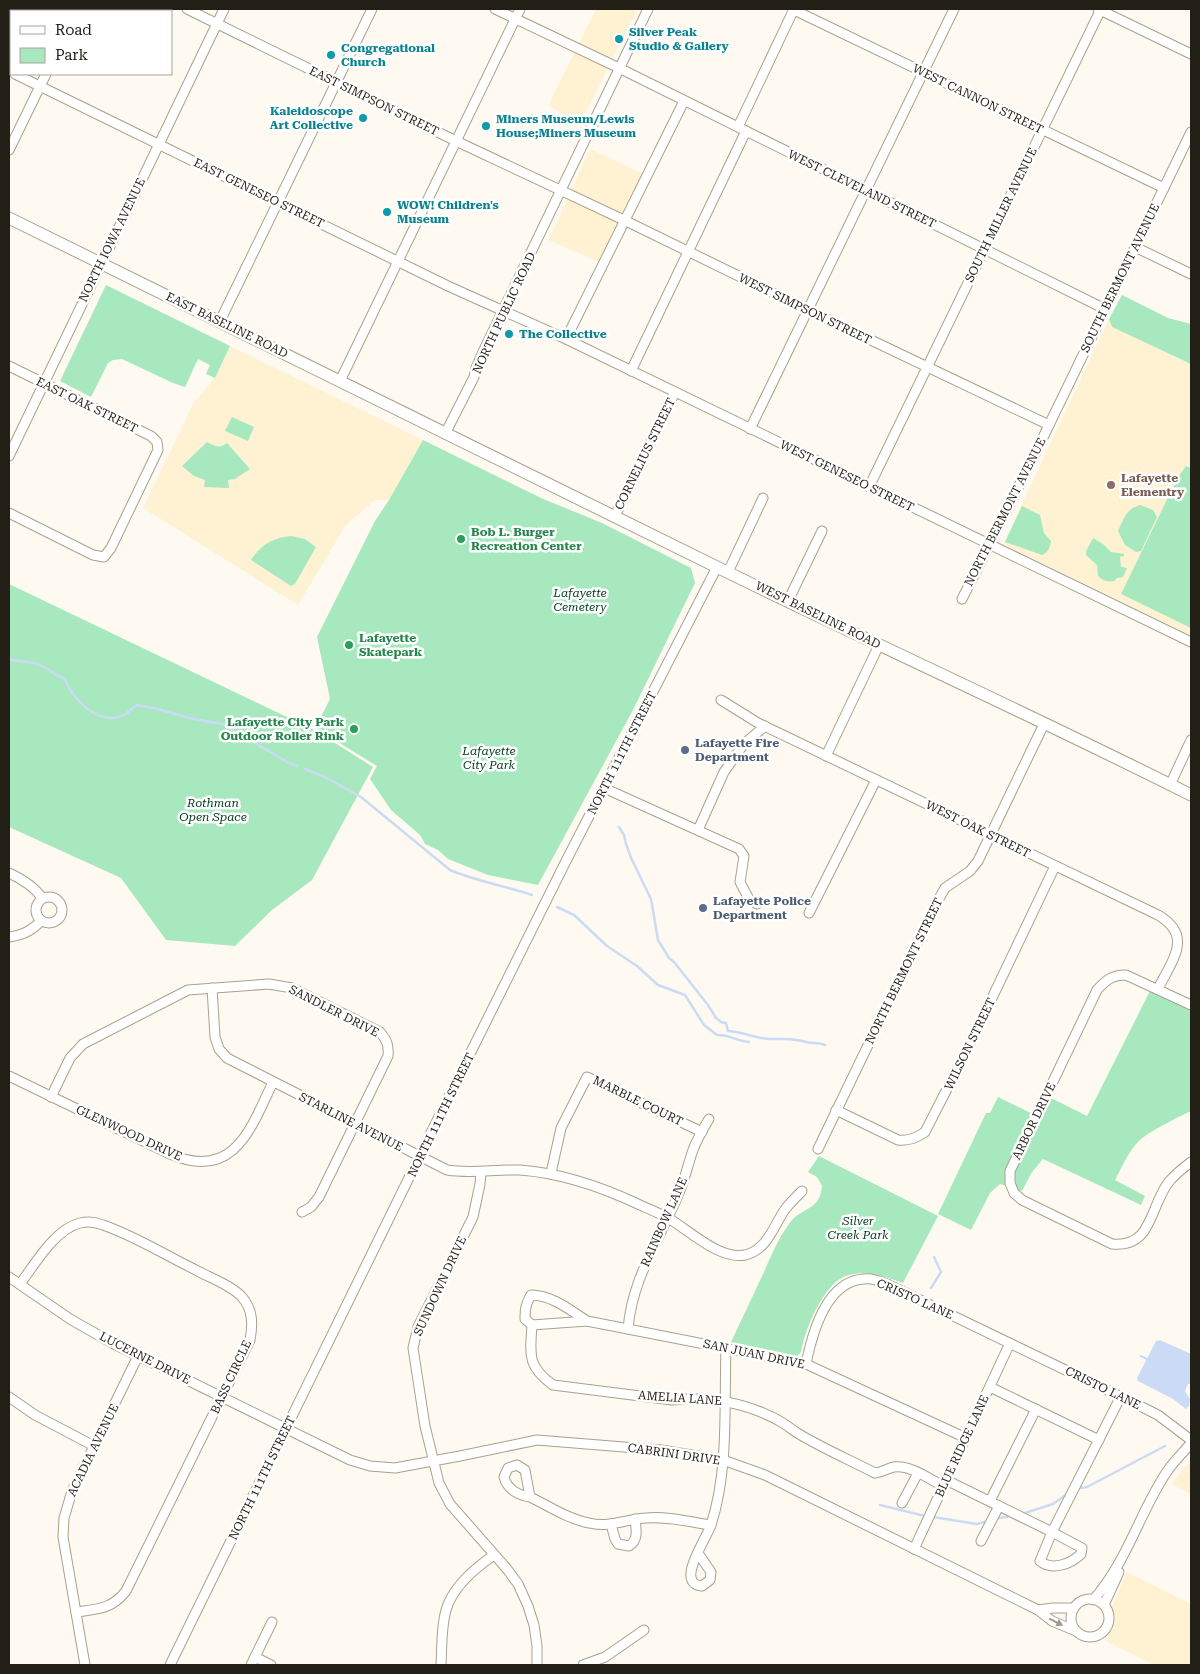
<svg xmlns="http://www.w3.org/2000/svg" width="1200" height="1674" font-family="'Roboto Serif',serif">
<style>
.built{fill:#fef2d3}
.green{fill:#a8e8bf}
.water{fill:#ccdbf5}
.lines{fill:none;stroke-linecap:round;stroke-linejoin:round}
.stream{stroke:#ccdbf5;stroke-width:2.5}
.minor-casing{stroke:#aaa18b;stroke-width:11}
.major-casing{stroke:#aaa18b;stroke-width:13}
.minor{stroke:#fff;stroke-width:9}
.major{stroke:#fff;stroke-width:11}
.oneway{fill:#9c9a96}
.culture-dot{fill:#0f9aa8;stroke:#fff;stroke-width:2}
.education-dot{fill:#8d6e63;stroke:#fff;stroke-width:2}
.leisure-dot{fill:#2e9e5b;stroke:#fff;stroke-width:2}
.service-dot{fill:#5c6f8a;stroke:#fff;stroke-width:2}
.labels{text-anchor:middle;stroke-width:5;stroke-linejoin:round;paint-order:stroke}
.culture-label{font-size:12px;font-weight:bold;fill:#0d838f;stroke:#fff;text-anchor:start}
.street-label{font-size:12px;fill:#221f16;stroke:#fff}
.education-label{font-size:12px;font-weight:bold;fill:#785e54;stroke:#fff;text-anchor:start}
.leisure-label{font-size:12px;font-weight:bold;fill:#27864d;stroke:#fff;text-anchor:start}
.park-label{font-size:12px;font-style:italic;fill:#003b1e;stroke:#fff}
.service-label{font-size:12px;font-weight:bold;fill:#4e5e75;stroke:#fff;text-anchor:start}
</style>
<rect width="100%" height="100%" fill="#fefaf1"/>
<g class="built">
<polygon points="596,9 638,9 580,123 548,106"/>
<polygon points="590,149 646,175 602,264 549,240"/>
<polygon points="1109,319 1112,327 1191,364 1191,635 1005,545 1004,542"/>
<polygon points="230,346 423,440 389,500 375,500 346,525 298,605 143,508 194,402 215,378"/>
<polygon points="1191,1460 1191,1494 1171,1484"/>
<polygon points="1127,1572 1191,1604 1191,1665 1154,1665 1107,1642 1112,1607"/>
</g>
<g class="green">
<polygon points="106,285 230,346 215,378 206,374 210,365 198,359 185,387 173,383 122,359 113,360 108,363 91,397 60,381"/>
<polygon points="1122,295 1168,318 1191,324 1191,364 1112,327 1109,319"/>
<polygon points="232,417 254,427 248,441 225,431"/>
<polygon points="423,440 541,498 602,523 691,568 695,583 633,710 538,885 488,875 448,859 438,850 425,844 420,835 391,810 370,779 377,766 315,728 330,699 317,637 375,521 389,500"/>
<path d="M207,442C215,446 219,449 227,443L250,469L235,479L228,480L229,488L204,487L205,480L194,476L182,466Z"/>
<polygon points="1186,466 1191,468 1191,628 1121,594 1178,477"/>
<path d="M1140,505L1153,510L1157,517L1141,551L1136,552L1125,545L1118,531C1124,518 1126,509 1140,505Z"/>
<path d="M1022,506L1040,515L1044,533L1051,541C1050,547 1048,553 1042,555L1005,542Z"/>
<path d="M291,536L305,539L316,547L295,584L291,586L251,560C261,544 273,538 291,536Z"/>
<path d="M1093,538L1103,544L1111,552L1124,554V556L1120,557L1121,567L1127,568L1123,577L1117,578L1114,581C1108,582 1103,581 1098,576L1097,565L1086,555V551Z"/>
<polygon points="9,584 316,731 373,767 312,880 272,910 235,946 166,940 121,878 9,827"/>
<path d="M1150,991L1191,1011V1111C1178,1117 1150,1131 1140,1140C1129,1150 1122,1167 1115,1180L1145,1196L1141,1205L1043,1159L1032,1172L1022,1191L1000,1184L990,1193L971,1230L938,1214L986,1113H990L998,1097L1041,1118L1051,1098L1087,1116Z"/>
<path d="M819,1156L938,1216L903,1283C886,1277 868,1270 849,1275C824,1281 805,1329 801,1352L797,1356L731,1342C742,1319 753,1295 764,1272C771,1256 778,1239 789,1224C801,1206 820,1212 822,1186L817,1177L808,1172Z"/>
</g>
<polygon class="water" points="1160,1340 1191,1354 1191,1384 1188,1384 1185,1391 1190,1399 1189,1406 1186,1409 1173,1399 1138,1381 1137,1378 1156,1341"/>
<g class="lines">
<g class="stream">
<path d="M9,659C18,662 29,661 38,664C48,668 54,675 64,678C73,699 98,727 124,715C128,713 132,708 136,705L158,709L193,719L223,724L287,762L297,766"/>
<path d="M305,769L327,778L361,797L450,870C476,881 505,886 532,895"/>
<path d="M619,827L624,835L626,844L632,860L651,899L658,940L669,958L674,962L708,1005L716,1018L721,1022L726,1023L728,1031C745,1032 756,1039 771,1039C787,1039 790,1038 806,1042C813,1044 818,1042 825,1045"/>
<path d="M557,907L574,915L607,946L637,966L658,985L685,995L704,1025L717,1035C728,1034 737,1041 749,1042"/>
<polyline points="931,1288 941,1272 934,1257"/>
<polyline points="1141,1356 1149,1360"/>
<polyline points="1081,1488 1087,1487 1165,1446"/>
<polyline points="880,1505 925,1516"/>
<polyline points="1025,1513 1053,1504 1067,1494"/>
<polyline points="933,1517 977,1524 988,1521"/>
<polyline points="999,1518 1007,1517"/>
</g>
<defs>
<g id="minor">
<polyline points="187,9 456,141 626,221 808,310 1049,425"/>
<polyline points="495,9 619,68 1105,309"/>
<polyline points="792,9 1164,188"/>
<polyline points="1098,9 1191,54"/>
<polyline points="76,11 77,9"/>
<polyline points="15,74 448,286 566,339 1191,642"/>
<polyline points="738,127 794,9"/>
<polyline points="9,150 46,74"/>
<polyline points="1135,247 1191,274"/>
<polyline points="220,321 372,9"/>
<polyline points="566,339 684,101"/>
<polyline points="9,366 151,436 157,442 158,450 111,548 104,557 93,555 9,513"/>
<polyline points="631,371 746,131"/>
<polyline points="340,381 520,9"/>
<polyline points="750,429 954,9"/>
<polyline points="445,434 474,377 476,368 483,352 648,9"/>
<polyline points="9,456 224,9"/>
<polyline points="869,487 1101,9"/>
<polyline points="615,516 675,392"/>
<polyline points="728,572 763,498"/>
<polyline points="962,599 1035,454 1191,132"/>
<polyline points="788,601 822,531"/>
<path d="M721,700L758,723L1158,915C1194,936 1172,960 1158,989"/>
<polyline points="826,756 879,645"/>
<polyline points="1170,785 1191,740"/>
<polyline points="604,788 739,849 744,856 740,882 749,899 757,904"/>
<polyline points="698,830 724,772 743,745 765,726"/>
<path d="M9,873C22,879 34,886 42,898"/>
<circle cx="49" cy="910" r="13"/>
<polyline points="809,913 876,780"/>
<path d="M9,937C23,935 31,931 41,921"/>
<path d="M212,988L215,1037L219,1049L227,1058L447,1170C472,1174 495,1169 520,1170C562,1173 602,1187 640,1205C649,1209 659,1213 668,1218C689,1230 719,1260 745,1255C768,1250 774,1224 786,1208C791,1202 797,1196 802,1191"/>
<path d="M1191,1005L1126,975C1112,975 1106,980 1097,990L1010,1171V1183L1014,1193L1022,1200L1112,1244C1152,1248 1149,1209 1168,1183C1174,1175 1183,1168 1191,1162"/>
<path d="M9,1076L170,1154C234,1182 251,1128 273,1082"/>
<path d="M51,1097L70,1058L83,1044L188,990L269,984L292,988L380,1032C387,1040 389,1046 388,1056L319,1197L311,1207L302,1212"/>
<path d="M836,1110L898,1140C909,1141 916,1138 925,1132L971,1042L1055,866"/>
<polyline points="818,1149 936,904 945,888 970,871 978,861 1044,724"/>
<polyline points="481,1172 480,1184 473,1217 418,1327 413,1348 425,1426 439,1483 450,1504 507,1569 518,1584 528,1606 534,1625 537,1646 537,1665"/>
<polyline points="551,1173 561,1128 587,1077 702,1132"/>
<polyline points="9,1277 70,1319 114,1344 350,1460 370,1466 395,1468 460,1456 537,1440 661,1450 723,1460 765,1475 1038,1610 1052,1621 1076,1631"/>
<path d="M20,1284C35,1264 55,1229 80,1223C88,1221 96,1222 103,1225C135,1236 165,1255 196,1270C210,1278 231,1285 242,1297C253,1310 253,1324 250,1340L126,1591C112,1609 98,1609 76,1612"/>
<path d="M587,1321C570,1310 552,1295 531,1295C526,1303 525,1309 525,1319L532,1325L587,1321L806,1364L966,1438"/>
<path d="M532,1325C530,1355 527,1366 553,1385L672,1400C711,1396 749,1403 783,1423C789,1427 794,1431 799,1434C824,1449 850,1460 875,1473C883,1472 888,1468 894,1467C911,1465 929,1479 943,1486"/>
<path d="M628,1329C632,1278 660,1239 679,1193C685,1179 688,1164 693,1150C697,1139 703,1129 709,1119"/>
<path d="M806,1364C812,1334 826,1281 864,1279C872,1278 880,1281 887,1284L1138,1405L1158,1415L1191,1440"/>
<polyline points="990,1387 1099,1440"/>
<polyline points="9,1397 35,1415 94,1446"/>
<polyline points="946,1480 1052,1532 1121,1396"/>
<path d="M530,1497C518,1495 507,1489 504,1477L508,1468L517,1465L525,1470L530,1497C549,1506 568,1519 589,1523C609,1528 627,1519 646,1518C668,1516 690,1522 711,1525"/>
<polyline points="990,1501 1036,1409"/>
<polyline points="902,1503 918,1473"/>
<path d="M611,1524L615,1539L618,1544L629,1546C639,1540 636,1529 635,1519"/>
<path d="M1052,1532L1082,1548L1081,1554C1071,1564 1052,1571 1040,1561Z"/>
<polyline points="981,1541 999,1506"/>
<polyline points="914,1549 1010,1343"/>
<path d="M698,1553L711,1572L710,1580L702,1586C674,1584 707,1538 711,1525C729,1470 724,1405 726,1348"/>
<circle cx="1090" cy="1618" r="19"/>
<path d="M1093,1600C1127,1562 1139,1514 1166,1473C1173,1462 1183,1453 1191,1443"/>
<polyline points="1104,1605 1119,1572"/>
<polyline points="1038,1610 1053,1608 1074,1608"/>
<polyline points="255,1657 271,1665"/>
<polyline points="85,1665 63,1537 64,1518 72,1491 138,1356"/>
<polyline points="170,1665 453,1088 566,861 717,567"/>
<polyline points="251,1665 272,1622"/>
<path d="M441,1665C442,1647 441,1628 446,1610C453,1586 475,1568 494,1555"/>
<polyline points="583,1665 605,1657 644,1630"/>
</g>
<path id="major" d="M9,218C249,334 487,455 727,572C881,647 1038,718 1191,795"/>
</defs>
<use href="#minor" class="minor-casing"/>
<use href="#major" class="major-casing"/>
<use href="#minor" class="minor"/>
<use href="#major" class="major"/>
</g>
<defs><path id="oneway-solid" d="M-6-.8H1V-3.2L6.5 0L1 3.2V.8H-6Z" transform="scale(1.25)"/></defs>
<use class="oneway" href="#oneway-solid" transform="translate(1056 1622) rotate(26)"/>
<g class="culture-dot">
<circle cx="619" cy="39" r="5"/>
<circle cx="331" cy="55" r="5"/>
<circle cx="363" cy="118" r="5"/>
<circle cx="486" cy="126" r="5"/>
<circle cx="387" cy="212" r="5"/>
<circle cx="509" cy="334" r="5"/>
</g>
<circle class="education-dot" cx="1111" cy="485" r="5"/>
<g class="leisure-dot">
<circle cx="461" cy="539" r="5"/>
<circle cx="349" cy="645" r="5"/>
<circle cx="354" cy="729" r="5"/>
</g>
<g class="service-dot">
<circle cx="685" cy="750" r="5"/>
<circle cx="703" cy="908" r="5"/>
</g>
<g class="labels">
<g class="culture-label">
<text x="629" y="36">Silver Peak<tspan x="629" dy="14">Studio &amp; Gallery</tspan></text>
<text x="341" y="52">Congregational<tspan x="341" dy="14">Church</tspan></text>
<text x="353" y="115" text-anchor="end">Kaleidoscope<tspan x="353" dy="14">Art Collective</tspan></text>
<text x="496" y="123">Miners Museum/Lewis<tspan x="496" dy="14">House;Miners Museum</tspan></text>
<text x="397" y="209">WOW! Children's<tspan x="397" dy="14">Museum</tspan></text>
<text x="519" y="338">The Collective</text>
</g>
<g class="street-label">
<text transform="translate(978 99) rotate(26)" y="4">WEST CANNON STREET</text>
<text transform="translate(374 101) rotate(26)" y="4">EAST SIMPSON STREET</text>
<text transform="translate(862 189) rotate(26)" y="4">WEST CLEVELAND STREET</text>
<text transform="translate(259 193) rotate(26)" y="4">EAST GENESEO STREET</text>
<text transform="translate(1001 215) rotate(-64)" y="4">SOUTH MILLER AVENUE</text>
<text transform="translate(112 240) rotate(-64)" y="4">NORTH IOWA AVENUE</text>
<text transform="translate(1120 278) rotate(-64)" y="4">SOUTH BERMONT AVENUE</text>
<text transform="translate(805 309) rotate(26)" y="4">WEST SIMPSON STREET</text>
<text transform="translate(504 313) rotate(-65)" y="4">NORTH PUBLIC ROAD</text>
<text transform="translate(227 325) rotate(26)" y="4">EAST BASELINE ROAD</text>
<text transform="translate(87 405) rotate(26)" y="4">EAST OAK STREET</text>
<text transform="translate(645 454) rotate(-64)" y="4">CORNELIUS STREET</text>
<text transform="translate(847 476) rotate(26)" y="4">WEST GENESEO STREET</text>
<text transform="translate(1005 512) rotate(-63)" y="4">NORTH BERMONT AVENUE</text>
<text transform="translate(818 615) rotate(26)" y="4">WEST BASELINE ROAD</text>
<text transform="translate(622 753) rotate(-63)" y="4">NORTH 111TH STREET</text>
<text transform="translate(978 829) rotate(26)" y="4">WEST OAK STREET</text>
<text transform="translate(904 971) rotate(-64)" y="4">NORTH BERMONT STREET</text>
<text transform="translate(334 1011) rotate(27)" y="4">SANDLER DRIVE</text>
<text transform="translate(970 1044) rotate(-64)" y="4">WILSON STREET</text>
<text transform="translate(638 1101) rotate(26)" y="4">MARBLE COURT</text>
<text transform="translate(441 1115) rotate(-64)" y="4">NORTH 111TH STREET</text>
<text transform="translate(1034 1121) rotate(-64)" y="4">ARBOR DRIVE</text>
<text transform="translate(351 1122) rotate(27)" y="4">STARLINE AVENUE</text>
<text transform="translate(129 1133) rotate(25)" y="4">GLENWOOD DRIVE</text>
<text transform="translate(664 1222) rotate(-66)" y="4">RAINBOW LANE</text>
<text transform="translate(440 1286) rotate(-65)" y="4">SUNDOWN DRIVE</text>
<text transform="translate(915 1299) rotate(24)" y="4">CRISTO LANE</text>
<text transform="translate(754 1354) rotate(12)" y="4">SAN JUAN DRIVE</text>
<text transform="translate(145 1358) rotate(27)" y="4">LUCERNE DRIVE</text>
<text transform="translate(231 1377) rotate(-65)" y="4">BASS CIRCLE</text>
<text transform="translate(1103 1388) rotate(26)" y="4">CRISTO LANE</text>
<text transform="translate(680 1398) rotate(4)" y="4">AMELIA LANE</text>
<text transform="translate(962 1446) rotate(-65)" y="4">BLUE RIDGE LANE</text>
<text transform="translate(93 1450) rotate(-64)" y="4">ACADIA AVENUE</text>
<text transform="translate(674 1454) rotate(8)" y="4">CABRINI DRIVE</text>
<text transform="translate(262 1478) rotate(-64)" y="4">NORTH 111TH STREET</text>
</g>
<g class="education-label">
<text x="1121" y="482">Lafayette<tspan x="1121" dy="14">Elementry</tspan></text>
</g>
<g class="leisure-label">
<text x="471" y="536">Bob L. Burger<tspan x="471" dy="14">Recreation Center</tspan></text>
<text x="359" y="642">Lafayette<tspan x="359" dy="14">Skatepark</tspan></text>
<text x="344" y="726" text-anchor="end">Lafayette City Park<tspan x="344" dy="14">Outdoor Roller Rink</tspan></text>
</g>
<g class="park-label">
<text x="580" y="597">Lafayette<tspan x="580" dy="14">Cemetery</tspan></text>
<text x="489" y="755">Lafayette<tspan x="489" dy="14">City Park</tspan></text>
<text x="213" y="807">Rothman<tspan x="213" dy="14">Open Space</tspan></text>
<text x="858" y="1225">Silver<tspan x="858" dy="14">Creek Park</tspan></text>
</g>
<g class="service-label">
<text x="695" y="747">Lafayette Fire<tspan x="695" dy="14">Department</tspan></text>
<text x="713" y="905">Lafayette Police<tspan x="713" dy="14">Department</tspan></text>
</g>
</g>
<rect width="1200" height="1674" fill="none" stroke="#221f16" stroke-width="20"/>
<rect x="10" y="10" width="162" height="65" fill="#ffffff" stroke="#a7a5a2"/>
<rect x="20" y="26" width="25" height="8" fill="#ffffff" stroke="#a7a5a2"/>
<text x="55" y="35" font-size="15" fill="#221f16">Road</text>
<rect x="20" y="48" width="25" height="15" fill="#a8e8bf" stroke="#a7a5a2"/>
<text x="55" y="60" font-size="15" fill="#221f16">Park</text>
</svg>
